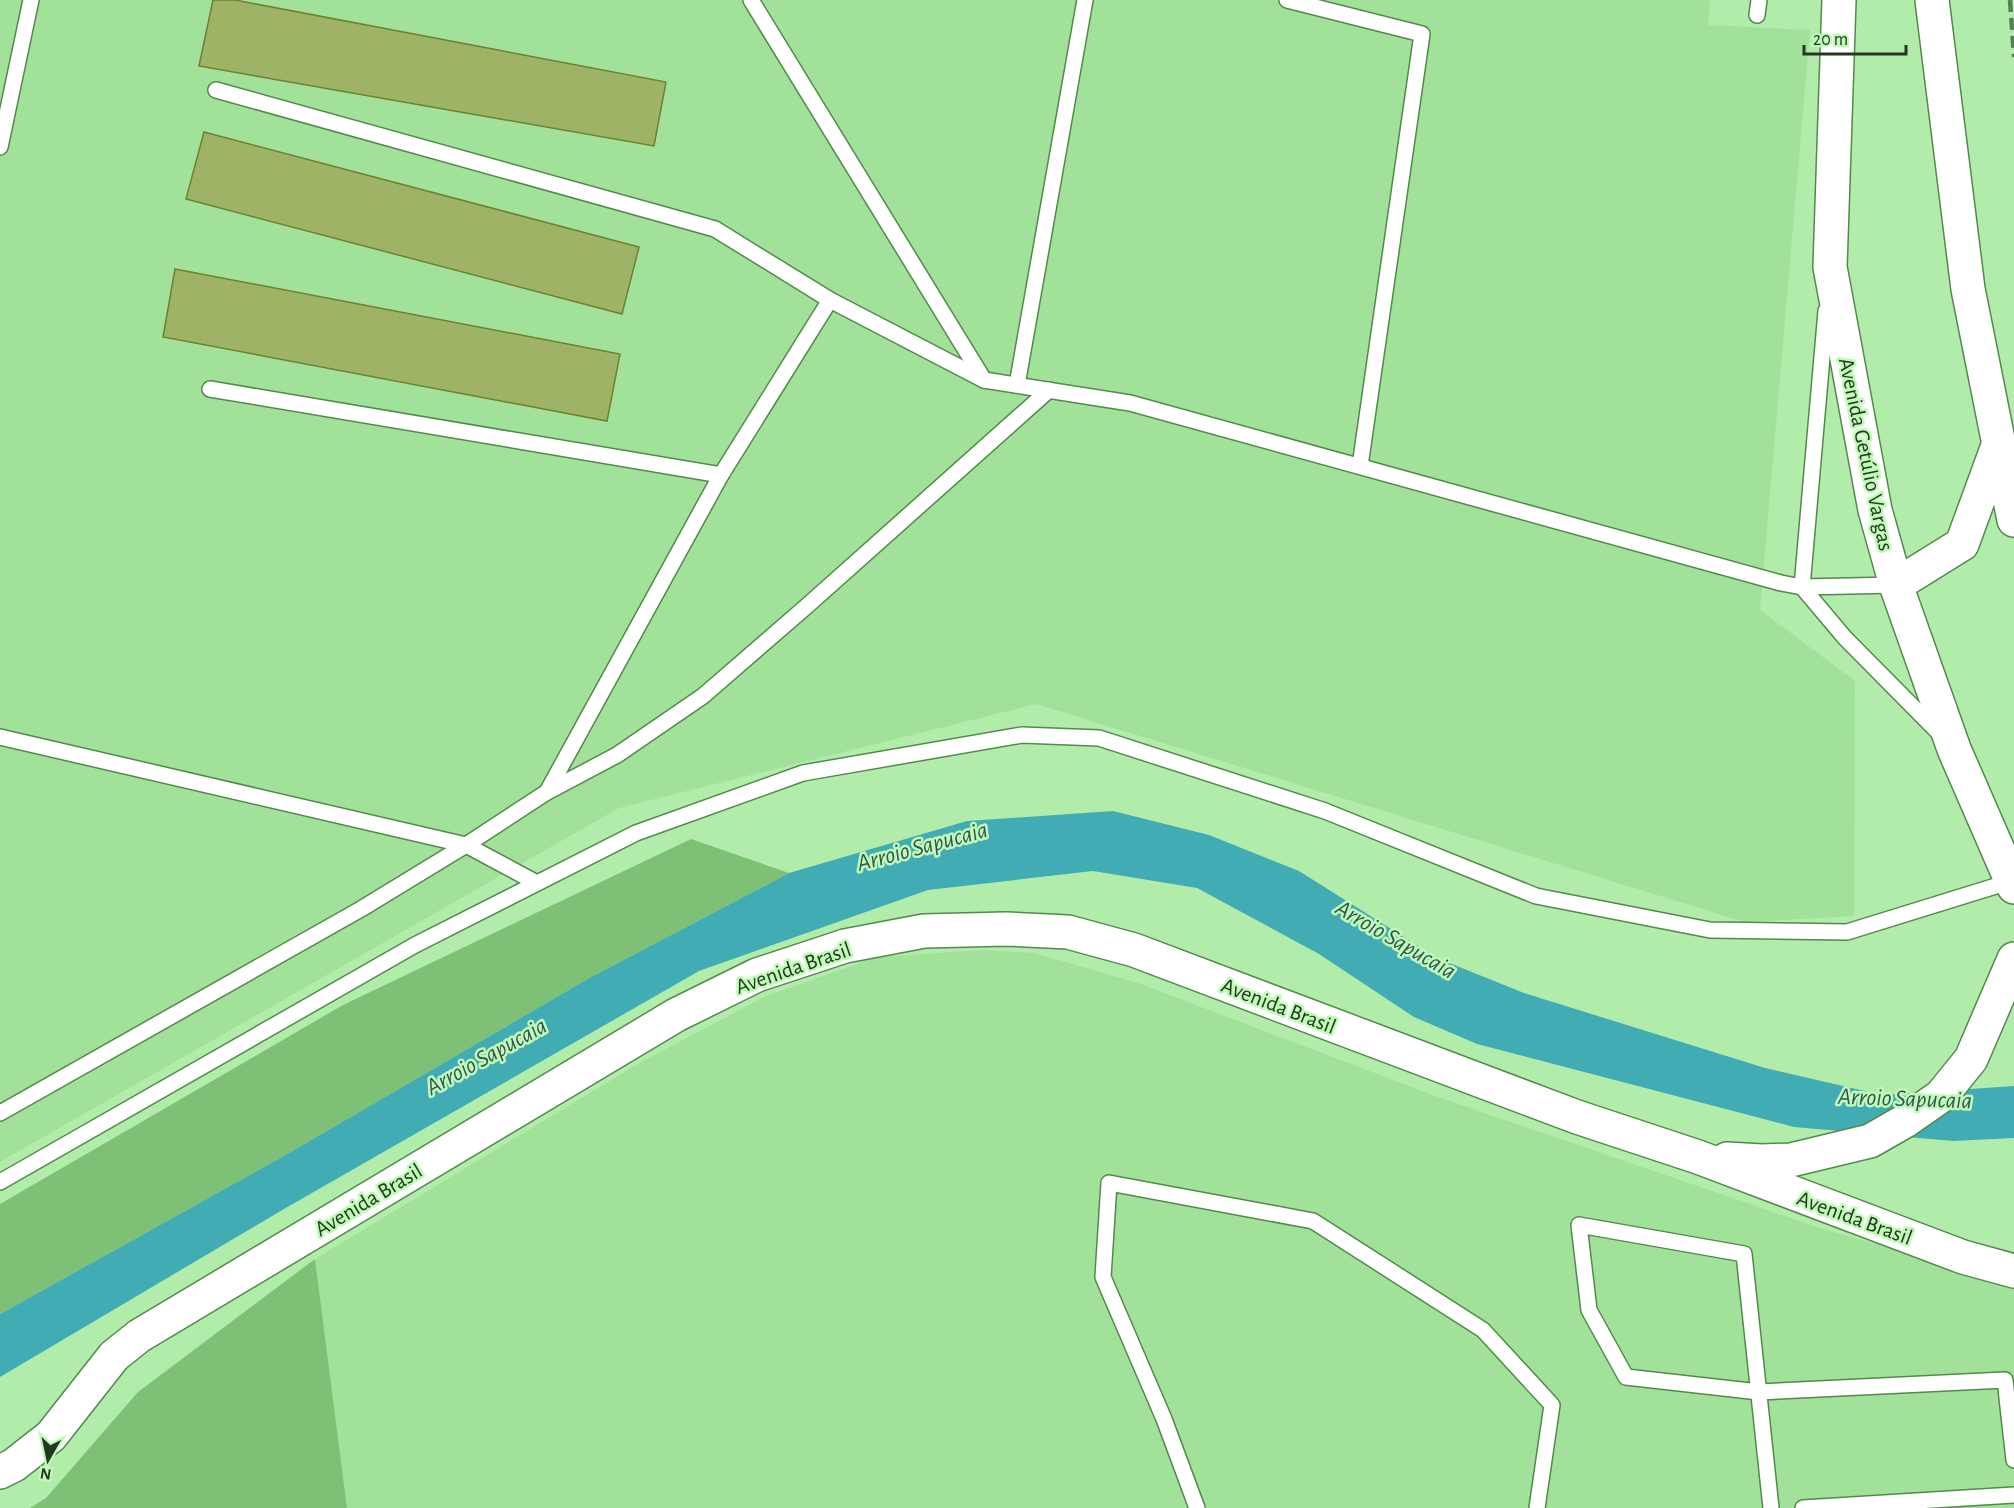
<svg xmlns="http://www.w3.org/2000/svg" width="2014" height="1508" font-family="'Alegreya Sans',sans-serif">
<style>
.built{fill:#a2e199}
.green{fill:#7ec176}
.water{fill:#41acb4}
.building{fill:#9eb365;stroke:#6d8132;stroke-width:1.5}
.lines{fill:none;stroke-linecap:round;stroke-linejoin:round}
.lane-casing{stroke:#53894c;stroke-width:18}
.secondary-casing{stroke:#53894c;stroke-width:36}
.primary-casing{stroke:#53894c;stroke-width:36}
.lane{stroke:#fff;stroke-width:15}
.secondary{stroke:#fff;stroke-width:33}
.primary{stroke:#fff;stroke-width:33}
.rail{stroke:#597e55;stroke-width:4.5;stroke-dasharray:12 6;stroke-linecap:butt}
.labels{text-anchor:middle;stroke-width:5;stroke-linejoin:round;paint-order:stroke}
.street-label{font-size:22px;fill:#22391f;stroke:#bffab7}
.water-label{font-size:24px;font-style:italic;fill:#335355;stroke:#bffab7}
</style>
<rect width="100%" height="100%" fill="#b2ecab"/>
<g class="built">
<polygon points="0,0 1710,0 1708,25 1810,30 1760,610 1855,681 1854,916 1745,922 1036,704 619,808 0,1162"/>
<polygon points="982,950 1034,953 1138,983 1438,1097 1823,1229 2014,1283 2014,1508 347,1508 315,1259 641,1062 766,996 877,957"/>
</g>
<g class="green">
<polygon points="691,839 789,873 591,977 282,1157 0,1314 0,1204 343,1005"/>
<polygon points="315,1259 347,1508 30,1508 46,1498 138,1392"/>
</g>
<polygon class="water" points="1113,811 1209,835 1299,871 1437,958 1524,993 1765,1068 1882,1095 2014,1086 2014,1138 1953,1141 1794,1127 1477,1044 1414,1017 1319,954 1197,888 1093,871 928,890 699,971 284,1209 0,1377 0,1314 282,1157 591,977 789,873 967,821"/>
<g class="building">
<polygon points="213,0 235,0 666,82 654,146 199,66"/>
<polygon points="204,132 639,247 622,314 186,199"/>
<polygon points="175,269 620,354 607,421 163,337"/>
</g>
<g class="lines">
<defs>
<g id="lane">
<polyline points="751,0 984,380"/>
<polyline points="1287,0 1422,34 1360,466"/>
<polyline points="1757,15 1759,0"/>
<polyline points="216,90 715,229 830,300"/>
<polyline points="0,147 31,0"/>
<polyline points="1826,311 1802,587 1845,638 1941,735"/>
<polyline points="1017,385 1085,0"/>
<polyline points="210,389 721,475 830,300 984,380 1130,403 1781,583 1802,587 1896,585"/>
<polyline points="0,737 466,845 537,883"/>
<polyline points="547,792 617,755 703,696 808,605 1049,390"/>
<polyline points="0,1113 361,909 466,845 547,792 721,475"/>
<polyline points="0,1182 415,945 636,833 803,773 1022,735 1099,738 1325,811 1536,896 1710,930 1847,932 2012,881"/>
<polyline points="1197,1508 1164,1419 1103,1277 1109,1183 1313,1221 1483,1330 1552,1405 1537,1508"/>
<polyline points="1771,1508 1744,1254 1579,1225 1589,1310 1626,1377 1759,1392 2005,1380 2014,1460"/>
<polyline points="1803,1508 2014,1495"/>
</g>
<g id="secondary">
<polyline points="1727,1159 1762,1161 1791,1160 1870,1141 1905,1121 1941,1096 1971,1059 2014,959"/>
<polyline points="0,1472 14,1465 51,1436 114,1356 139,1336 676,1015 757,975 845,946 924,931 1006,929 1068,932 1134,950 1577,1117 1698,1157 1963,1257 2014,1271"/>
</g>
<g id="primary">
<polyline points="1839,0 1830,267 1875,510 1896,585 1954,749 2014,887"/>
<polyline points="1932,0 1968,289 2014,520"/>
<polyline points="1896,585 1962,544 1999,443"/>
</g>
</defs>
<use href="#lane" class="lane-casing"/>
<use href="#secondary" class="secondary-casing"/>
<use href="#primary" class="primary-casing"/>
<use href="#lane" class="lane"/>
<use href="#secondary" class="secondary"/>
<use href="#primary" class="primary"/>
<polyline class="rail" points="2010,0 2014,57"/>
</g>
<g class="labels">
<g class="street-label">
<text transform="translate(1867 454) rotate(78)" y="8">Avenida Getúlio Vargas</text>
<text transform="translate(793 967) rotate(-19)" y="8">Avenida Brasil</text>
<text transform="translate(1279 1005) rotate(21)" y="8">Avenida Brasil</text>
<text transform="translate(368 1199) rotate(-31)" y="8">Avenida Brasil</text>
<text transform="translate(1855 1217) rotate(20)" y="8">Avenida Brasil</text>
</g>
<g class="water-label">
<text transform="translate(922 846) rotate(-15)" y="8">Arroio Sapucaia</text>
<text transform="translate(1396 939) rotate(30)" y="8">Arroio Sapucaia</text>
<text transform="translate(486 1056) rotate(-29)" y="8">Arroio Sapucaia</text>
<text transform="translate(1905 1098) rotate(2)" y="8">Arroio Sapucaia</text>
</g>
</g>
<g transform="translate(48 1460) rotate(189)" stroke="#bffab7" stroke-width="4.5" paint-order="stroke">
<path d="M0-4.5L10 22L0 15L-10 22Z" fill="#22391f"/>
<text y="-9" font-size="16" font-weight="bold" text-anchor="middle" fill="#22391f">N</text>
</g>
<path d="M1804 45v9h102v-9" fill="none" stroke="#22391f" stroke-width="3"/>
<text x="1813" y="45" font-size="18" fill="#22391f" stroke="#bffab7" stroke-width="4.5" paint-order="stroke">20 m</text>
</svg>
